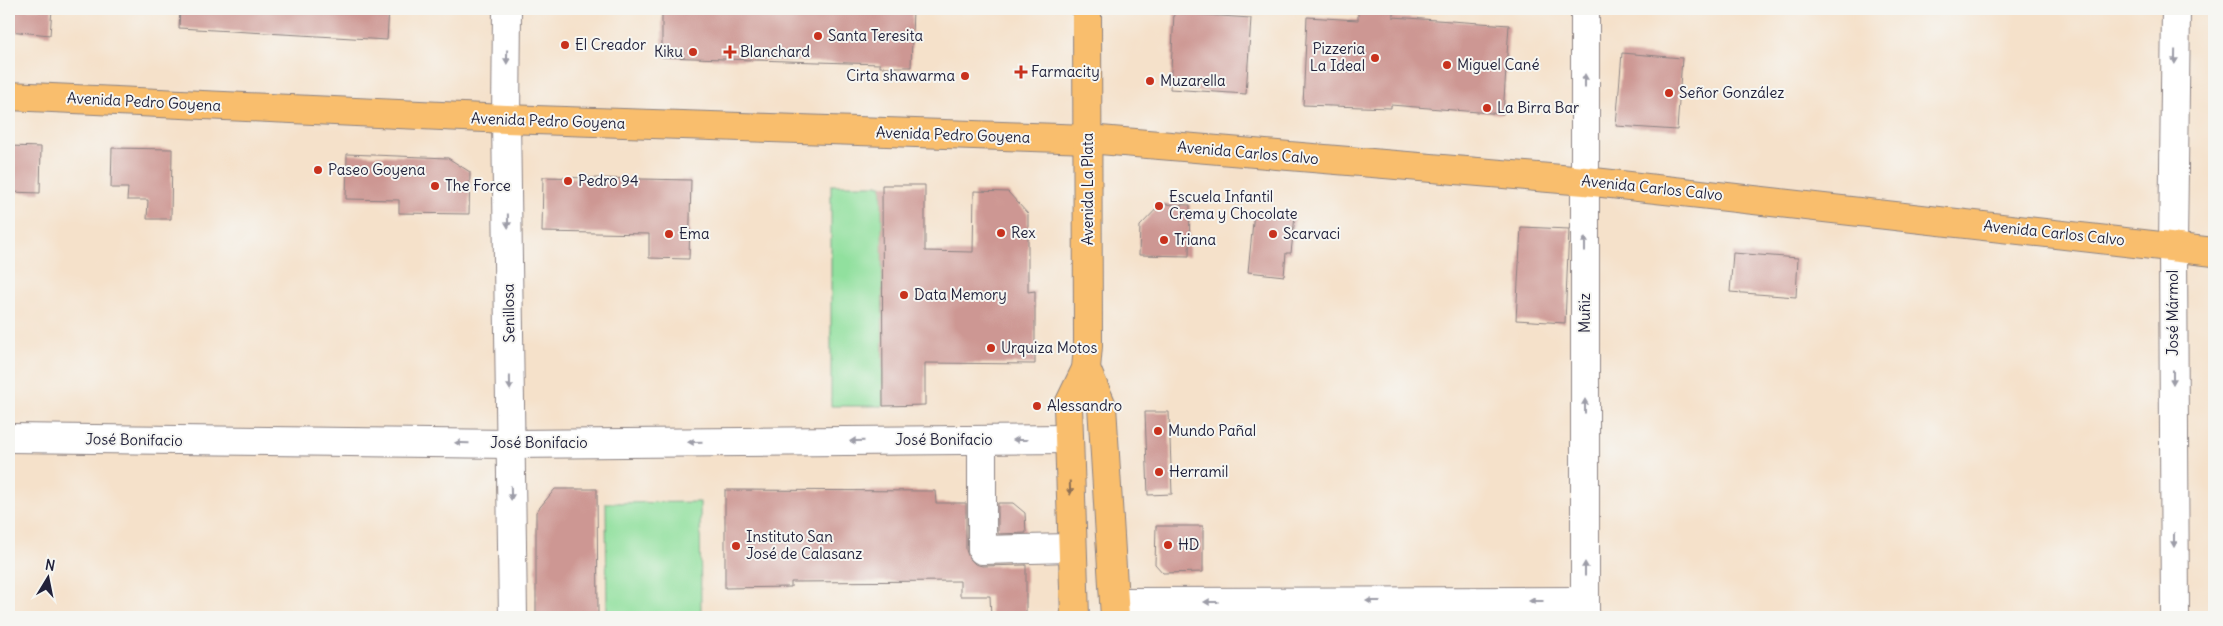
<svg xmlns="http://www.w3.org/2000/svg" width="2223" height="626" font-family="Delius,sans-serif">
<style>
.green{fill:#91e09e;stroke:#5a816c}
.building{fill:#cd9793}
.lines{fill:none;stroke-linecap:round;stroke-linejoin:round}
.minor-casing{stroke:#8c8282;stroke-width:30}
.major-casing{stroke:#8c8282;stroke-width:30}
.minor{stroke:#fff;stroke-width:28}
.major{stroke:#f9be6d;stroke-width:28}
.oneway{fill:#9c9ca7}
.oneway2{fill:#8e7054}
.poi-dot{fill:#c8321e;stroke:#f6f6f2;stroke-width:2}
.labels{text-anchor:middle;stroke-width:4;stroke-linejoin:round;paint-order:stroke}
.poi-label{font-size:15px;fill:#22223b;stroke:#f6f6f2;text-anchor:start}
.street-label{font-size:15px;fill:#22223b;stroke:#f6f6f2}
</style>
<rect width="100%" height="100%" fill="#f6f6f2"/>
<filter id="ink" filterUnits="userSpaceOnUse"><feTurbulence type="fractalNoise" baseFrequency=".02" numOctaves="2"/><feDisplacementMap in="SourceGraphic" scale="10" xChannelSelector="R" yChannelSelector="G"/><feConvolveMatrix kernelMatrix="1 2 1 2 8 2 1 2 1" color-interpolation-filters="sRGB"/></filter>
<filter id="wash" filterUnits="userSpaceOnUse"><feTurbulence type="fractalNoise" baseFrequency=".0096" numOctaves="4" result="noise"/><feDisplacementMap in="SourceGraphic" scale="20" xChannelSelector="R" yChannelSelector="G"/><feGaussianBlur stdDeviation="1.12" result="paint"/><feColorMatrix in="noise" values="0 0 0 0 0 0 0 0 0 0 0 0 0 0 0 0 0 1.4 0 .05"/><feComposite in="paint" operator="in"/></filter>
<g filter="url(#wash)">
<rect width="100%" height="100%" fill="#f5e1ca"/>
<g class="green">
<polygon points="831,185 882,185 883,406 831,406"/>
<polygon points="700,502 701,617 607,617 606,503"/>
</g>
<g id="blocks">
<g class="building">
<polygon points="9,9 52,9 50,35 9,31"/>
<polygon points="180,9 389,9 387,40 179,28"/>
<polygon points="662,9 913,9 911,67 880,67 880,64 662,57"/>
<polygon points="1358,9 1393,9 1393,17 1509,25 1503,114 1391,105 1391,108 1303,105 1307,17 1358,20"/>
<polygon points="1174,13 1251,18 1246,94 1170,89"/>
<polygon points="1622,53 1682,58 1677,130 1616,126"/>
<polygon points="9,146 41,147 40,193 9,192"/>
<polygon points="112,148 172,149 171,219 147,219 148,200 127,200 128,188 111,188"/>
<polygon points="347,154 448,158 470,172 469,214 399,213 399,200 346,199"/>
<polygon points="543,177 691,180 689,259 649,258 649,234 542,232"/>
<polygon points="882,185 925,185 925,251 973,252 974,191 1008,192 1028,214 1028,292 1035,291 1035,364 925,363 925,405 883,406"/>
<polygon points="1161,204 1190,205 1189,256 1139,255 1140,226"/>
<polygon points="1254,212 1295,216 1291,253 1286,253 1284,276 1248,272"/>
<polygon points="1521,227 1569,229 1565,323 1516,320"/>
<polygon points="1733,253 1798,258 1796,297 1730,292"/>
<polygon points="1145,412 1169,412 1172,494 1148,495"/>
<polygon points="555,489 597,489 598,617 536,617 536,512"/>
<polygon points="725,490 935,491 936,503 966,503 966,550 969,558 975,564 982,566 1026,565 1026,617 991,617 990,596 960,596 960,581 791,582 791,587 725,588"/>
<polygon points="998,503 1013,503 1025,513 1026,533 998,534"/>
<polygon points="1156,526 1203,526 1203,572 1163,573 1155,564"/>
</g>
</g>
</g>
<g filter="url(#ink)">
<use href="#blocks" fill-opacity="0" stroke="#8c8282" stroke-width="1"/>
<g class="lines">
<defs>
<g id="minor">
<polyline points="507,9 506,119 513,617"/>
<polyline points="1585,9 1585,617"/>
<polyline points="9,438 510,444 1069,439"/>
<polyline points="982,440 982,550 1072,548"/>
<polyline points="1115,602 1585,601"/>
<polyline points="2175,617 2173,246 2176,9"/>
</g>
<g id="major">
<polyline points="9,96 506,119 1088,139 1585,181 2214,252"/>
<polyline points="1086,369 1102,406 1115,617"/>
<polyline points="1075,617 1068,406 1086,369 1088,346 1087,9"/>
</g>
</defs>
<use href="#minor" class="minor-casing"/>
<use href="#major" class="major-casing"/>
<use href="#minor" class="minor"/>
<use href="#major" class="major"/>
</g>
<defs><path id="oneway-solid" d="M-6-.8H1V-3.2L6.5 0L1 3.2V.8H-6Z" transform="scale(1.25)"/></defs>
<g class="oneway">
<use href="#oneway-solid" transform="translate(507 57) rotate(91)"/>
<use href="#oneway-solid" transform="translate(2175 57) rotate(91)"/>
<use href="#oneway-solid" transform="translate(1585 81) rotate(-90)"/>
<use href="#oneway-solid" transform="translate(508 221) rotate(89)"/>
<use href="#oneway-solid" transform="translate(1585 244) rotate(-90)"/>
<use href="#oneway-solid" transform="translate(2173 377) rotate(90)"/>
<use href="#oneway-solid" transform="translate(510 383) rotate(89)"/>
<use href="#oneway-solid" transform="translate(1585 406) rotate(-90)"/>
<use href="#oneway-solid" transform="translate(1020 440) rotate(180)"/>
<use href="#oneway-solid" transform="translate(857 441) rotate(179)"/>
<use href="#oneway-solid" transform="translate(695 442) rotate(179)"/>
<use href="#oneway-solid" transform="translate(462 443) rotate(-179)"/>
<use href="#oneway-solid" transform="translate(511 493) rotate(89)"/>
<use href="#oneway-solid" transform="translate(2174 540) rotate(90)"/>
<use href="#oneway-solid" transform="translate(1585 569) rotate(-90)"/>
<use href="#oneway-solid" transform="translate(1373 601) rotate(180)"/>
<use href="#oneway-solid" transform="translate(1536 601) rotate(180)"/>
<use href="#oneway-solid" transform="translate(1211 602) rotate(180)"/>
</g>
<use class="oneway2" href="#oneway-solid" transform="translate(1070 488) rotate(88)"/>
</g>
<g class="poi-dot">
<circle cx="818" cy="36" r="5"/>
<circle cx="565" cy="45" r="5"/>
<circle cx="693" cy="52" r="5"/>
<path d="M727.5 44.5h5v5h5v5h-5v5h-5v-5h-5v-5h5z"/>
<circle cx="1375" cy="58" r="5"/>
<circle cx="1447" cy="65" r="5"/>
<path d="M1018.5 64.5h5v5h5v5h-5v5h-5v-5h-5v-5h5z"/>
<circle cx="965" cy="76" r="5"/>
<circle cx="1150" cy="81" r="5"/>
<circle cx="1669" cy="93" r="5"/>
<circle cx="1487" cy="108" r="5"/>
<circle cx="318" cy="170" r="5"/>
<circle cx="568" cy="181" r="5"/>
<circle cx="435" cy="186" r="5"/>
<circle cx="1159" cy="206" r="5"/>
<circle cx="1001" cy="233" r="5"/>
<circle cx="669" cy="234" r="5"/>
<circle cx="1273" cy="234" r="5"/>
<circle cx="1164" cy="240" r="5"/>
<circle cx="904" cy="295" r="5"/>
<circle cx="991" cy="348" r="5"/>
<circle cx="1037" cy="406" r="5"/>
<circle cx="1158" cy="431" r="5"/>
<circle cx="1159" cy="472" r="5"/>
<circle cx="1168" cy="545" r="5"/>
<circle cx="736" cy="546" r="5"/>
</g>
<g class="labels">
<g class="poi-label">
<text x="828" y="41">Santa Teresita</text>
<text x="575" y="50">El Creador</text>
<text x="1365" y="54" text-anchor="end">Pizzeria<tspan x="1365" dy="17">La Ideal</tspan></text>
<text x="683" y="57" text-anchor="end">Kiku</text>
<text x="740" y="57">Blanchard</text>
<text x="1457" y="70">Miguel Cané</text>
<text x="1031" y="77">Farmacity</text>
<text x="955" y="81" text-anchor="end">Cirta shawarma</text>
<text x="1160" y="86">Muzarella</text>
<text x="1679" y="98">Señor González</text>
<text x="1497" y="113">La Birra Bar</text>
<text x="328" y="175">Paseo Goyena</text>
<text x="578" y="186">Pedro 94</text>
<text x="445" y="191">The Force</text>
<text x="1169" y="202">Escuela Infantil<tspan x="1169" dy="17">Crema y Chocolate</tspan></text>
<text x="1011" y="238">Rex</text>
<text x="679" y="239">Ema</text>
<text x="1283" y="239">Scarvaci</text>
<text x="1174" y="245">Triana</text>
<text x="914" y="300">Data Memory</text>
<text x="1001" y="353">Urquiza Motos</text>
<text x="1047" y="411">Alessandro</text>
<text x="1168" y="436">Mundo Pañal</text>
<text x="1169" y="477">Herramil</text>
<text x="746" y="542">Instituto San<tspan x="746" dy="17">José de Calasanz</tspan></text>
<text x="1178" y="550">HD</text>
</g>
<g class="street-label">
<text transform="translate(144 102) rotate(3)" y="5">Avenida Pedro Goyena</text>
<text transform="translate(548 121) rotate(2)" y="5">Avenida Pedro Goyena</text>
<text transform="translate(953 135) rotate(2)" y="5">Avenida Pedro Goyena</text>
<text transform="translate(1248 153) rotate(5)" y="5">Avenida Carlos Calvo</text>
<text transform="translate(1652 188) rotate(6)" y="5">Avenida Carlos Calvo</text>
<text transform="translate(1088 189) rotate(-90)" y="5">Avenida La Plata</text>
<text transform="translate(2054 233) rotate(6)" y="5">Avenida Carlos Calvo</text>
<text transform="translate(509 313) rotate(-91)" y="5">Senillosa</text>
<text transform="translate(1585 313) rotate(-90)" y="5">Muñiz</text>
<text transform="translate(2173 313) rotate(-90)" y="5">José Mármol</text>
<text transform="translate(134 440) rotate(1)" y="5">José Bonifacio</text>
<text x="944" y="445">José Bonifacio</text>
<text x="539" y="448">José Bonifacio</text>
</g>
</g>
<rect width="2223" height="626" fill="none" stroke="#f6f6f2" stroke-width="30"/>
<g transform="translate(48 578) rotate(10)" stroke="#f6f6f2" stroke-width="4" paint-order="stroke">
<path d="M0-4L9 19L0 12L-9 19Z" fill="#22223b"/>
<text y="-8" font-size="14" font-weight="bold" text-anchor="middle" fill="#22223b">N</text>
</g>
</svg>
